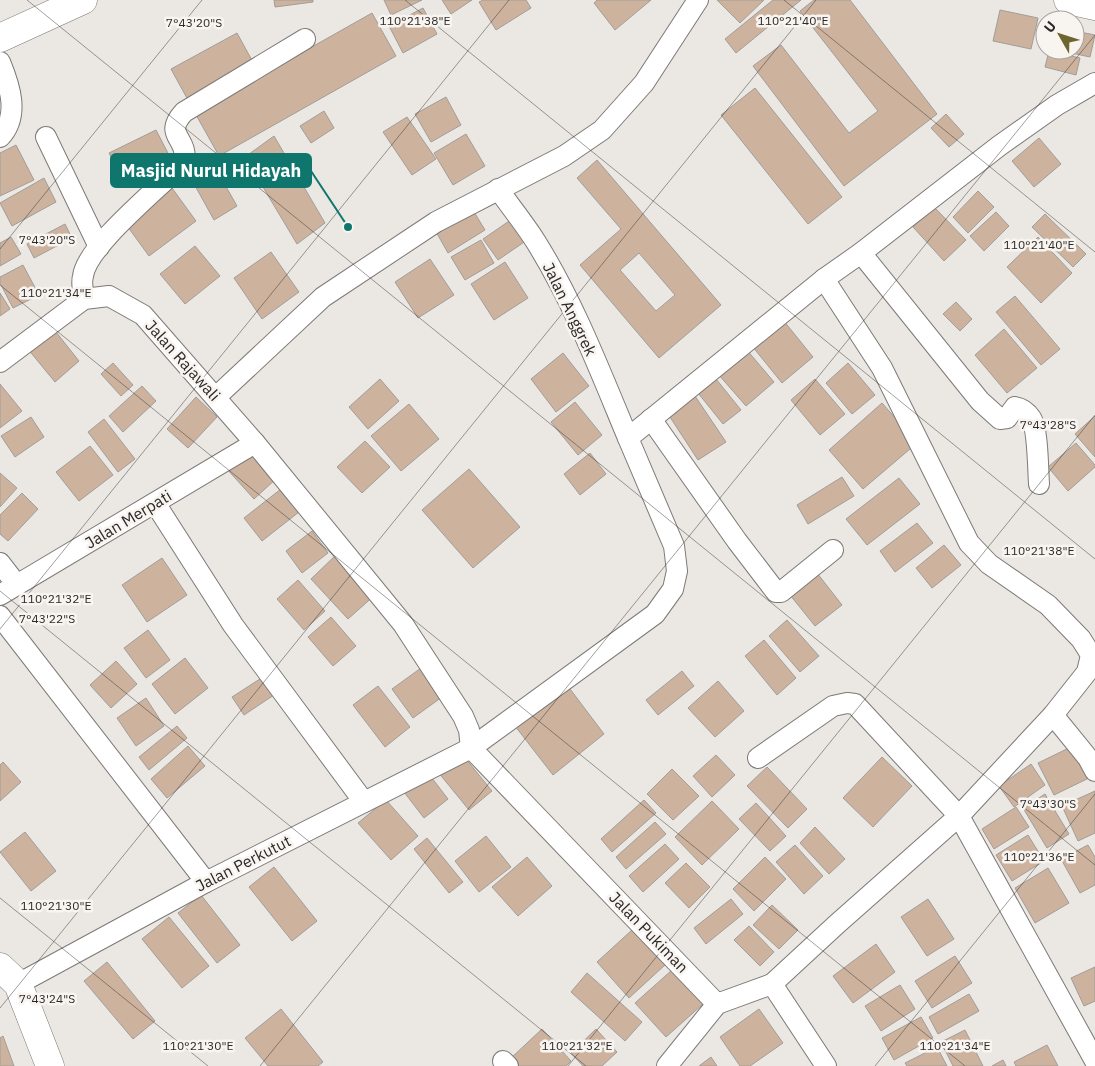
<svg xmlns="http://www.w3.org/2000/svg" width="1095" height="1066" font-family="'IBM Plex Sans',sans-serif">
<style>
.building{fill:#cdb39e;stroke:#a19d9a;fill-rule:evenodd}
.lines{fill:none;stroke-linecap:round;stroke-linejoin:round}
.street-casing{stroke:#7d7976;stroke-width:22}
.secondary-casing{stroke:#7d7976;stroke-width:29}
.street{stroke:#fff;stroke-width:20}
.secondary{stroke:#fff;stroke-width:28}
.ticks{fill:none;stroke:#2c2a29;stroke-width:1;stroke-opacity:0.45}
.labels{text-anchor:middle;stroke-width:5;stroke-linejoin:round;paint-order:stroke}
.street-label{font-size:16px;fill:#2c2a29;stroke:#f8f4f0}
.ticks-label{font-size:12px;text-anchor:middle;fill:#2c2a29;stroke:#f8f4f0;stroke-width:5;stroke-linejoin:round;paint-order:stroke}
.leader{fill:none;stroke:#0f766e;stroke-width:2}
.callout-dot{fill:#0f766e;stroke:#f8f4f0;stroke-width:2}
.callout{fill:#0f766e;stroke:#0f766e;stroke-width:2}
.callout-label{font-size:18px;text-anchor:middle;font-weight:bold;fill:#fff}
</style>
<rect width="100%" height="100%" fill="#ebe7e3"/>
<g class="building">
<polygon points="274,0 313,0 313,2 275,7"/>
<polygon points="384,0 422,0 391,15"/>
<polygon points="442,0 472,0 451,14"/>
<polygon points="483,0 526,0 531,8 496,30 479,2"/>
<polygon points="597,0 651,0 615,30 594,3"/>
<polygon points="717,0 764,0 740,23"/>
<polygon points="773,0 801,0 736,53 725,39"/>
<polygon points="814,0 850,0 937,114 844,186 753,66 781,45 849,133 878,111 800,11"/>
<polygon points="423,8 437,34 403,53 389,26"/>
<polygon points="1000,10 1038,18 1031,49 993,41"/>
<polygon points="372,13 396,56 219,156 195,113"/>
<polygon points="1075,31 1095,35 1090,57 1058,50 1075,50"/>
<polygon points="237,33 254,64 188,100 171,69"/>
<polygon points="1049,51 1080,58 1076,75 1045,67"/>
<polygon points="755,88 842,197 808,224 721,115"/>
<polygon points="446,97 461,125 431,142 415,114"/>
<polygon points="324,111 334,128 311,143 300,126"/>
<polygon points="946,114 964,134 949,147 931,128"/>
<polygon points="407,117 436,159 412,175 383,132"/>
<polygon points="156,130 171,159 124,182 109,153"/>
<polygon points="466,134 485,166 453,185 434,153"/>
<polygon points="274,136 325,223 297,244 245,157"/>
<polygon points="1039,138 1061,164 1034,187 1012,161"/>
<polygon points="16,145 34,180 0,196 0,153"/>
<path d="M597,160L721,305L659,358L580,265L621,229L577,178ZM639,253L675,295L656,311L620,270Z"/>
<polygon points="216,169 237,206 214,220 193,182"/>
<polygon points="44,178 56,202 12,226 0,203"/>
<polygon points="172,188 196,221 149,256 125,223"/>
<polygon points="978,191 994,207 968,233 953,217"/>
<polygon points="471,207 485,230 448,253 435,230"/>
<polygon points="934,207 966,240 944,261 913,227"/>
<polygon points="996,212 1009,226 984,251 970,236"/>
<polygon points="1045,214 1086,254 1073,267 1032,227"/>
<polygon points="515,217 530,238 498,260 483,239"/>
<polygon points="65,224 72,238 34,258 27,244"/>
<polygon points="11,237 21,254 0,266 0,243"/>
<polygon points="1038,237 1072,273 1041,303 1007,267"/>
<polygon points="481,240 494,263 465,280 451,257"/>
<polygon points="195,246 220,276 185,304 160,274"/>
<polygon points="271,252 299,292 262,319 234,278"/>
<polygon points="430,259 454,295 418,318 395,282"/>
<polygon points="505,262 528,298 494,320 471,284"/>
<polygon points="23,265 39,295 13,308 0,283 0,277"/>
<polygon points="0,293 10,309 0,316"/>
<polygon points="1015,296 1060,349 1041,365 996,312"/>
<polygon points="956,302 972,319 960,331 943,314"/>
<polygon points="783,320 813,357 782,383 752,346"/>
<polygon points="52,327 79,361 55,382 27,348"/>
<polygon points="1004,329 1037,368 1007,393 975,355"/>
<polygon points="746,349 774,382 746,406 718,374"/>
<polygon points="563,353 589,386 556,412 531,379"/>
<polygon points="113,363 133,385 121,396 101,374"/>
<polygon points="848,363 875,395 852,414 826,383"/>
<polygon points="712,374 741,410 723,424 694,388"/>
<polygon points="380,379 399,401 368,429 349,407"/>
<polygon points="815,379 845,414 820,435 791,400"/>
<polygon points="0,384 22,411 0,428"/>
<polygon points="142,386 156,401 123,432 109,416"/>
<polygon points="695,396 726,442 698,460 668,414"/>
<polygon points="196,397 217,417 188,448 167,429"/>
<polygon points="575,402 602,435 578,455 551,422"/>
<polygon points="882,403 917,443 863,489 829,450"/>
<polygon points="409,404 439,439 401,471 371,436"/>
<polygon points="1095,416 1095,457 1075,434"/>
<polygon points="31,417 44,437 15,457 1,436"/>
<polygon points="104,419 135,459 118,472 88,432"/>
<polygon points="365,441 390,467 362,493 337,467"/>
<polygon points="1076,443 1095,465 1095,467 1068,491 1048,467"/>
<polygon points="90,446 113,475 79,501 56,472"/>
<polygon points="250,448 277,478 254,499 226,468"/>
<polygon points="590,453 606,474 580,495 564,474"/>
<polygon points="469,469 520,527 473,568 422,510"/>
<polygon points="0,473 17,488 0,507"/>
<polygon points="842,477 854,496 808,524 797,505"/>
<polygon points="899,478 920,504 867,545 846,519"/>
<polygon points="281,489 299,512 262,541 244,518"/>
<polygon points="22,493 38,509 8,541 0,534 0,515"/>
<polygon points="917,523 933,543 895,572 880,551"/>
<polygon points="312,531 328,553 302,573 286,551"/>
<polygon points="944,545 961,565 932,588 916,568"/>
<polygon points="338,553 376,594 348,619 311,579"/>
<polygon points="162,558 187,595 147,622 122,585"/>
<polygon points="817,573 842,605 815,626 790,595"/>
<polygon points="298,580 325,611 304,630 277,599"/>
<polygon points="331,617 356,646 333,666 308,637"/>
<polygon points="787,620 819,656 800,672 769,636"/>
<polygon points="148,630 170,660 146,678 124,648"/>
<polygon points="764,640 796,678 777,695 745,656"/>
<polygon points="185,658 208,688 175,714 152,684"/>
<polygon points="116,661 137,684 111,708 90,685"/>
<polygon points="421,668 442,697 413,718 392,689"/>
<polygon points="682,671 694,686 658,715 646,700"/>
<polygon points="263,677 274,695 244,715 232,697"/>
<polygon points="718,681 744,711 715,737 688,708"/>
<polygon points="567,685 604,734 553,775 515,726"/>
<polygon points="378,686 410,727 385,747 353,705"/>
<polygon points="146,698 164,726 136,746 117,718"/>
<polygon points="177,726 187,738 149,770 139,757"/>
<polygon points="1075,745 1091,777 1054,795 1038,763"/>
<polygon points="188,746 205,766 167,798 151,779"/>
<polygon points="461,753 492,791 469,810 438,772"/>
<polygon points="716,755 735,775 712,797 693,776"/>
<polygon points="882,757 912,786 873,827 843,798"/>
<polygon points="3,762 21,782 0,801 0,765"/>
<polygon points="1031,764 1045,785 1014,807 999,786"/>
<polygon points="767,767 807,809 788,828 747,786"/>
<polygon points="672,769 699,796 673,820 647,794"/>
<polygon points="428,773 448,799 424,818 404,792"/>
<polygon points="1095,791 1095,833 1078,841 1062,806"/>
<polygon points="1045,794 1069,834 1047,848 1023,808"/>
<polygon points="386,800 418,836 391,860 358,823"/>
<polygon points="644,800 656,813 612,852 601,839"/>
<polygon points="712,801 739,829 702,865 675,837"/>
<polygon points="756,803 786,836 770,851 739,819"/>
<polygon points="1016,807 1029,827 994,849 982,829"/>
<polygon points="655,822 666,834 626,869 616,857"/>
<polygon points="815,827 845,859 829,874 800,843"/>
<polygon points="25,832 56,871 31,891 0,852"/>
<polygon points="1028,835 1044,861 1012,881 996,855"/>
<polygon points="486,836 511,867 479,892 455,861"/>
<polygon points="427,838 463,882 449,893 414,849"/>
<polygon points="665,844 679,859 643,892 629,876"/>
<polygon points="795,845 823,876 804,894 776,862"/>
<polygon points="1088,845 1095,857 1095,885 1080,893 1061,859"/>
<polygon points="527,857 552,886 518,916 492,887"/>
<polygon points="765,857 786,879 754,911 733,889"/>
<polygon points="686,863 710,887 689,908 665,883"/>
<polygon points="274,867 317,921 292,941 249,887"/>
<polygon points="1048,868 1069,903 1035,923 1015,888"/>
<polygon points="201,895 240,945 217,963 178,913"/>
<polygon points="731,899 743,914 706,944 694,928"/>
<polygon points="928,899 954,939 927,956 901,917"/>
<polygon points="772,905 798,930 779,949 753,925"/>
<polygon points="169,917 209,966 182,988 142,939"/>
<polygon points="749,926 774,952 760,966 734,940"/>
<polygon points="633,929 665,965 629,998 597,962"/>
<polygon points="876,944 895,972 853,1003 833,976"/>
<polygon points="955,956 972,983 932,1008 915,981"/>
<polygon points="107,962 155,1021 133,1039 84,981"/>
<polygon points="1095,967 1095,1001 1084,1006 1071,978"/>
<polygon points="672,970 703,1004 666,1037 635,1003"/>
<polygon points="587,973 642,1022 625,1041 571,992"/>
<polygon points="900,985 915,1009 881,1031 865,1006"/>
<polygon points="969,994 979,1011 938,1034 929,1017"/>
<polygon points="281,1009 323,1062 318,1066 268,1066 245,1038"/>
<polygon points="759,1009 783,1043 750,1066 740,1066 720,1037"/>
<polygon points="921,1017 933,1038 894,1060 882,1038"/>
<polygon points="542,1029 571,1061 566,1066 517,1066 510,1059"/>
<polygon points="596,1029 617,1052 602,1066 583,1066 571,1053"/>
<polygon points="965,1030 983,1066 953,1066 941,1042"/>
<polygon points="3,1036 14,1066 0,1066 0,1038"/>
<polygon points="1047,1045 1058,1066 1016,1066 1014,1062"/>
<polygon points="937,1047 947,1066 907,1066 905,1063"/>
<polygon points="711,1057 717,1066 699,1066"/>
<polygon points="1003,1060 1006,1066 992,1066"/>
</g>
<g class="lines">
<defs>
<g id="street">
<path d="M0,62C10,86 20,116 0,137"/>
<polyline points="46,137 99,247"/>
<path d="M498,189C510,206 524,223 536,242C574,303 600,371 628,438"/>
<path d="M861,253L980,401L1000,419L1007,418L1015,407C1021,408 1027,412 1031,418C1038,428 1038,470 1039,484"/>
<path d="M84,299C83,292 81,283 83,276C87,245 161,187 184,162C189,137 162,136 184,112L305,39"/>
<polyline points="0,362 84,299 109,296 143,315 255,443 403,624 463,716 469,730 471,748 655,614 673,589 677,571 674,546 628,438 824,279 861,253 999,146 1057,105 1095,83"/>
<polyline points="216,397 323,297 436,222 564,156 602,130 644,83 698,0"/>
<polyline points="651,419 737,541 776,592 781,592 833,550"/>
<polyline points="155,503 233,625 364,802"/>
<polyline points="0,563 17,585"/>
<polyline points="0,595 255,443"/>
<polyline points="0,616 206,882"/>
<polyline points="1053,715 1088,758 1095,771"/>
<polyline points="758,758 833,706 847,703 855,704 959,816 1095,1061"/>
<polyline points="18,984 206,882 471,748 717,1004 772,984 826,1066"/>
<polyline points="772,984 837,924 959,816 1053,715 1087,672 1091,655 1081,639 1048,605 989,564 969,543 882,368 824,279"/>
<polyline points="503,1061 508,1066"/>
<polyline points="667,1066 717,1004"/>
</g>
<g id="secondary">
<polyline points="1068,0 1095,6"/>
<polyline points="0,38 83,0"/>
<polyline points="0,967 18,984 50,1066"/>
</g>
</defs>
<use href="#street" class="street-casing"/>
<use href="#secondary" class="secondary-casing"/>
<use href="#street" class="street"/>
<use href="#secondary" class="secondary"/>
</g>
<path class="ticks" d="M27,0L1095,865M405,0L1095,559M784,0L1095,252M0,249L202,0M0,285L965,1066M0,591L586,1066M0,629L509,0M0,898L208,1066M0,1008L816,0M260,1066L1095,35M568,1066L1095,415M875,1066L1095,794"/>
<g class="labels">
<g class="street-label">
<text transform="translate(570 309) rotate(64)" y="6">Jalan Anggrek</text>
<text transform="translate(183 360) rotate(48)" y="6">Jalan Rajawali</text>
<text transform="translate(128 519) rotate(-31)" y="6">Jalan Merpati</text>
<text transform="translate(243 863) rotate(-27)" y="6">Jalan Perkutut</text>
<text transform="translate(649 932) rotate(46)" y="6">Jalan Pukiman</text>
</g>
</g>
<g class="ticks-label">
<text x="415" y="25">110°21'38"E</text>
<text x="793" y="25">110°21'40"E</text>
<text x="194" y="27">7°43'20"S</text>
<text x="47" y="244">7°43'20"S</text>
<text x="1039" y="249">110°21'40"E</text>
<text x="56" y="297">110°21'34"E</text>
<text x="1048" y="429">7°43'28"S</text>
<text x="1039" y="555">110°21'38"E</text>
<text x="56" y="603">110°21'32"E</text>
<text x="47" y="623">7°43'22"S</text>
<text x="1048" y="808">7°43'30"S</text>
<text x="1039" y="861">110°21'36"E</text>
<text x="56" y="910">110°21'30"E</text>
<text x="47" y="1003">7°43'24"S</text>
<text x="198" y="1050">110°21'30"E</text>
<text x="577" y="1050">110°21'32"E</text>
<text x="955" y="1050">110°21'34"E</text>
</g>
<path class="leader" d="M348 227L311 171"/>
<circle class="callout-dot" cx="348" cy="227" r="5"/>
<rect class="callout" x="111" y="154" width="200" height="33" rx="5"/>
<g class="callout-label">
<text x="211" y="177">Masjid Nurul Hidayah</text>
</g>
<g transform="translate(1060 35) rotate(309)"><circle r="24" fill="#f8f4f0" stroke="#a6a3a0"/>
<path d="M0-4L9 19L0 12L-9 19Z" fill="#6e6430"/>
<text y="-8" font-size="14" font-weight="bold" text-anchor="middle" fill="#2c2a29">U</text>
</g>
</svg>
